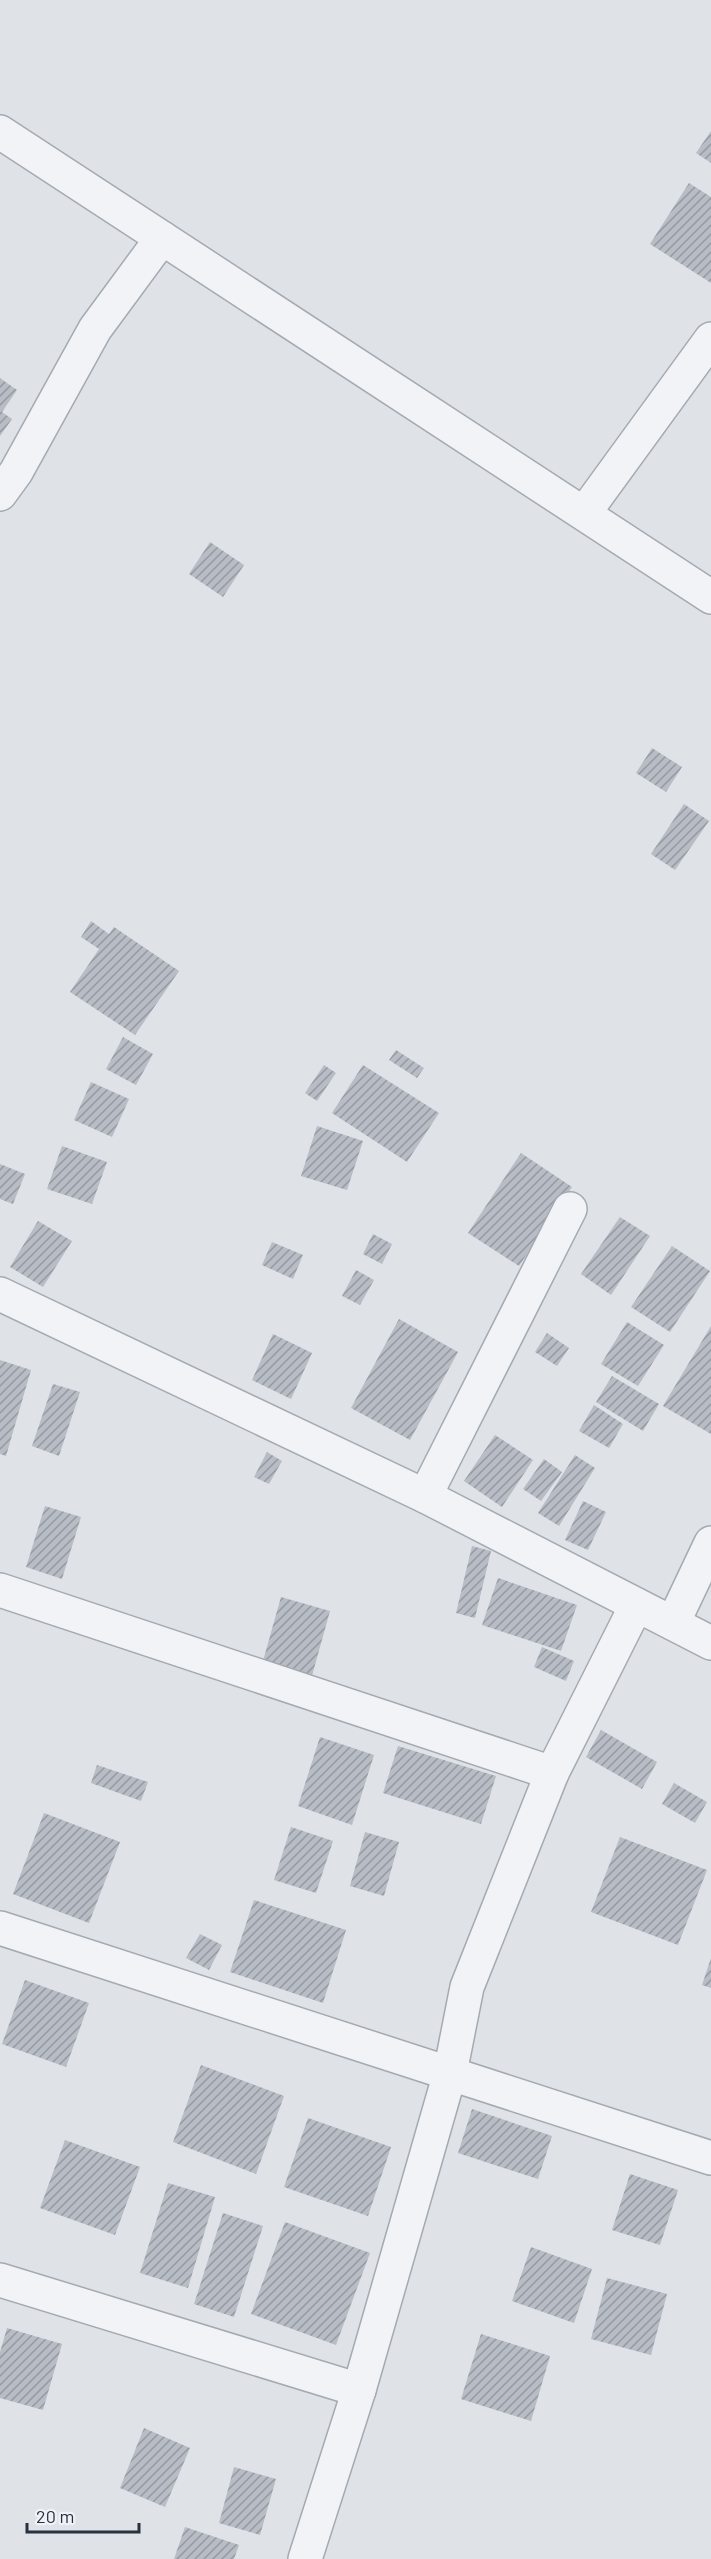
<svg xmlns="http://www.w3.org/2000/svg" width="711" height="2559" font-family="Barlow,sans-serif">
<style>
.building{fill:url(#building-hatch)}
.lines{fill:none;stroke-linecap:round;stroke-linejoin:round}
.minor-casing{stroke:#a4aab2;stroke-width:36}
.minor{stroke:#f2f3f7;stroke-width:33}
</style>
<defs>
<pattern id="building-hatch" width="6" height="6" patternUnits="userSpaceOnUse" patternTransform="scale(1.5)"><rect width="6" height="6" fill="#b7bcc5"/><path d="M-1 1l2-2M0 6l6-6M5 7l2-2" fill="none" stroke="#9599a1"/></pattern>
</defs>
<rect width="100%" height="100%" fill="#dfe3e8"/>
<g class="building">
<polygon points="711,131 711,163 696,153"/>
<polygon points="689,183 711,197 711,283 650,244"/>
<polygon points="0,378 17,390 2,412 12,419 0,436"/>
<polygon points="210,542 244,565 223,597 189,574"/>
<polygon points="652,748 682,767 666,792 636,773"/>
<polygon points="684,804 709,821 675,870 651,854"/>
<polygon points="91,921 109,934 114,927 179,971 135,1035 70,992 99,949 81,937"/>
<polygon points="123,1037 153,1054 136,1085 106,1069"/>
<polygon points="396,1050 424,1068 417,1078 389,1060"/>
<polygon points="324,1065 336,1073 317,1101 305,1093"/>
<polygon points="363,1065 439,1113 407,1162 332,1113"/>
<polygon points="91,1082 129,1099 112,1137 74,1120"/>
<polygon points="317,1126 363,1141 347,1190 301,1176"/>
<polygon points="62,1146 107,1162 92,1204 47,1189"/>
<polygon points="521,1153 572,1187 519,1266 468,1233"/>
<polygon points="0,1164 25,1174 13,1204 0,1199"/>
<polygon points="620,1217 650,1236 611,1295 581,1274"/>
<polygon points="38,1221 72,1241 43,1287 10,1267"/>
<polygon points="373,1234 392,1244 382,1264 363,1254"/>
<polygon points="272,1242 303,1255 293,1279 262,1265"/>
<polygon points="672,1246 710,1271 670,1332 631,1307"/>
<polygon points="356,1270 374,1280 360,1305 342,1296"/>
<polygon points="399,1319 458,1352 410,1440 351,1408"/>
<polygon points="627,1322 664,1345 638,1386 601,1364"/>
<polygon points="711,1326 711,1434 663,1406"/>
<polygon points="547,1333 569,1348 557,1366 535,1352"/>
<polygon points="273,1334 312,1353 291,1399 252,1380"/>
<polygon points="0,1360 31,1370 6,1456 0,1454"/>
<polygon points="612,1376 659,1404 643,1431 596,1402"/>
<polygon points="53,1384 80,1392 59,1456 32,1446"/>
<polygon points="594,1405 623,1424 609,1448 579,1431"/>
<polygon points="495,1435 533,1460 502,1507 464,1481"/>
<polygon points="267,1452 282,1461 269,1484 254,1477"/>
<polygon points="575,1455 595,1468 559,1526 538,1513"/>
<polygon points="544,1459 562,1472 541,1501 523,1489"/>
<polygon points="583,1501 606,1512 588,1550 565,1540"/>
<polygon points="45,1506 81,1517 62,1579 26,1567"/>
<polygon points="472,1546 491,1551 475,1618 456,1613"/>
<polygon points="498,1578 577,1605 561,1651 482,1625"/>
<polygon points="281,1597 330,1611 310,1683 261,1668"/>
<polygon points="542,1647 574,1661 566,1681 534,1667"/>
<polygon points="601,1730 657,1762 642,1789 586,1757"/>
<polygon points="320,1737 374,1755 352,1825 298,1806"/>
<polygon points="398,1746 496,1776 481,1824 383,1793"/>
<polygon points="97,1765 148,1782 141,1801 91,1783"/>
<polygon points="674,1783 707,1802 695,1823 662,1804"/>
<polygon points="44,1813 120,1842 89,1923 13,1894"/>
<polygon points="291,1827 333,1841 316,1893 274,1880"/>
<polygon points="365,1832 399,1842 384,1896 350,1886"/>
<polygon points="620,1837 707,1870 678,1945 591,1912"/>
<polygon points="254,1900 346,1930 323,2003 230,1972"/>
<polygon points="200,1934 222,1945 209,1970 186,1958"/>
<polygon points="711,1958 711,1988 702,1985"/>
<polygon points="25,1980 89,2003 66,2067 2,2044"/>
<polygon points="201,2065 284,2096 256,2174 173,2142"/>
<polygon points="472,2109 552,2136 538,2179 458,2153"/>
<polygon points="308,2118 391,2147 368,2216 284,2187"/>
<polygon points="65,2140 140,2167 115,2235 40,2208"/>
<polygon points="630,2174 678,2190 660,2245 612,2230"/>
<polygon points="168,2183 215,2197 188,2288 140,2273"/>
<polygon points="223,2213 263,2226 234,2317 194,2304"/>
<polygon points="285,2222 370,2253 336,2345 251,2314"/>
<polygon points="531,2247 592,2269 574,2323 512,2301"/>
<polygon points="607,2278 667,2294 651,2355 591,2339"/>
<polygon points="7,2328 62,2344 43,2410 0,2398 0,2352"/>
<polygon points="481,2334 550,2356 531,2421 461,2399"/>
<polygon points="144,2428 190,2448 165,2507 120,2488"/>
<polygon points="234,2467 276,2479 260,2535 219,2523"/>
<polygon points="185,2527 239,2545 234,2559 174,2559"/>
</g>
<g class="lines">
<defs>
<g id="minor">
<polyline points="0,132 711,597"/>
<polyline points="0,494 16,472 95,329 162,238"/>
<polyline points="585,512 711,339"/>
<polyline points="0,1294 425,1496 711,1643"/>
<polyline points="425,1496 570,1209"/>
<polyline points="0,1590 552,1773"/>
<polyline points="673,1623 711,1543"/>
<polyline points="0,1928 711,2158"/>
<polyline points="0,2280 359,2390"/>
<polyline points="305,2559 359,2390 450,2073 467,1987 552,1773 636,1606"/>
</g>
</defs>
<use href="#minor" class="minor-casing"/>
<use href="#minor" class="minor"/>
</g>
<path d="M27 2523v9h112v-9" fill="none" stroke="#28313f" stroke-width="3"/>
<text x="36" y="2523" font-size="18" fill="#28313f" stroke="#eff2f6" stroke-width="4.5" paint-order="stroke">20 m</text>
</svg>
